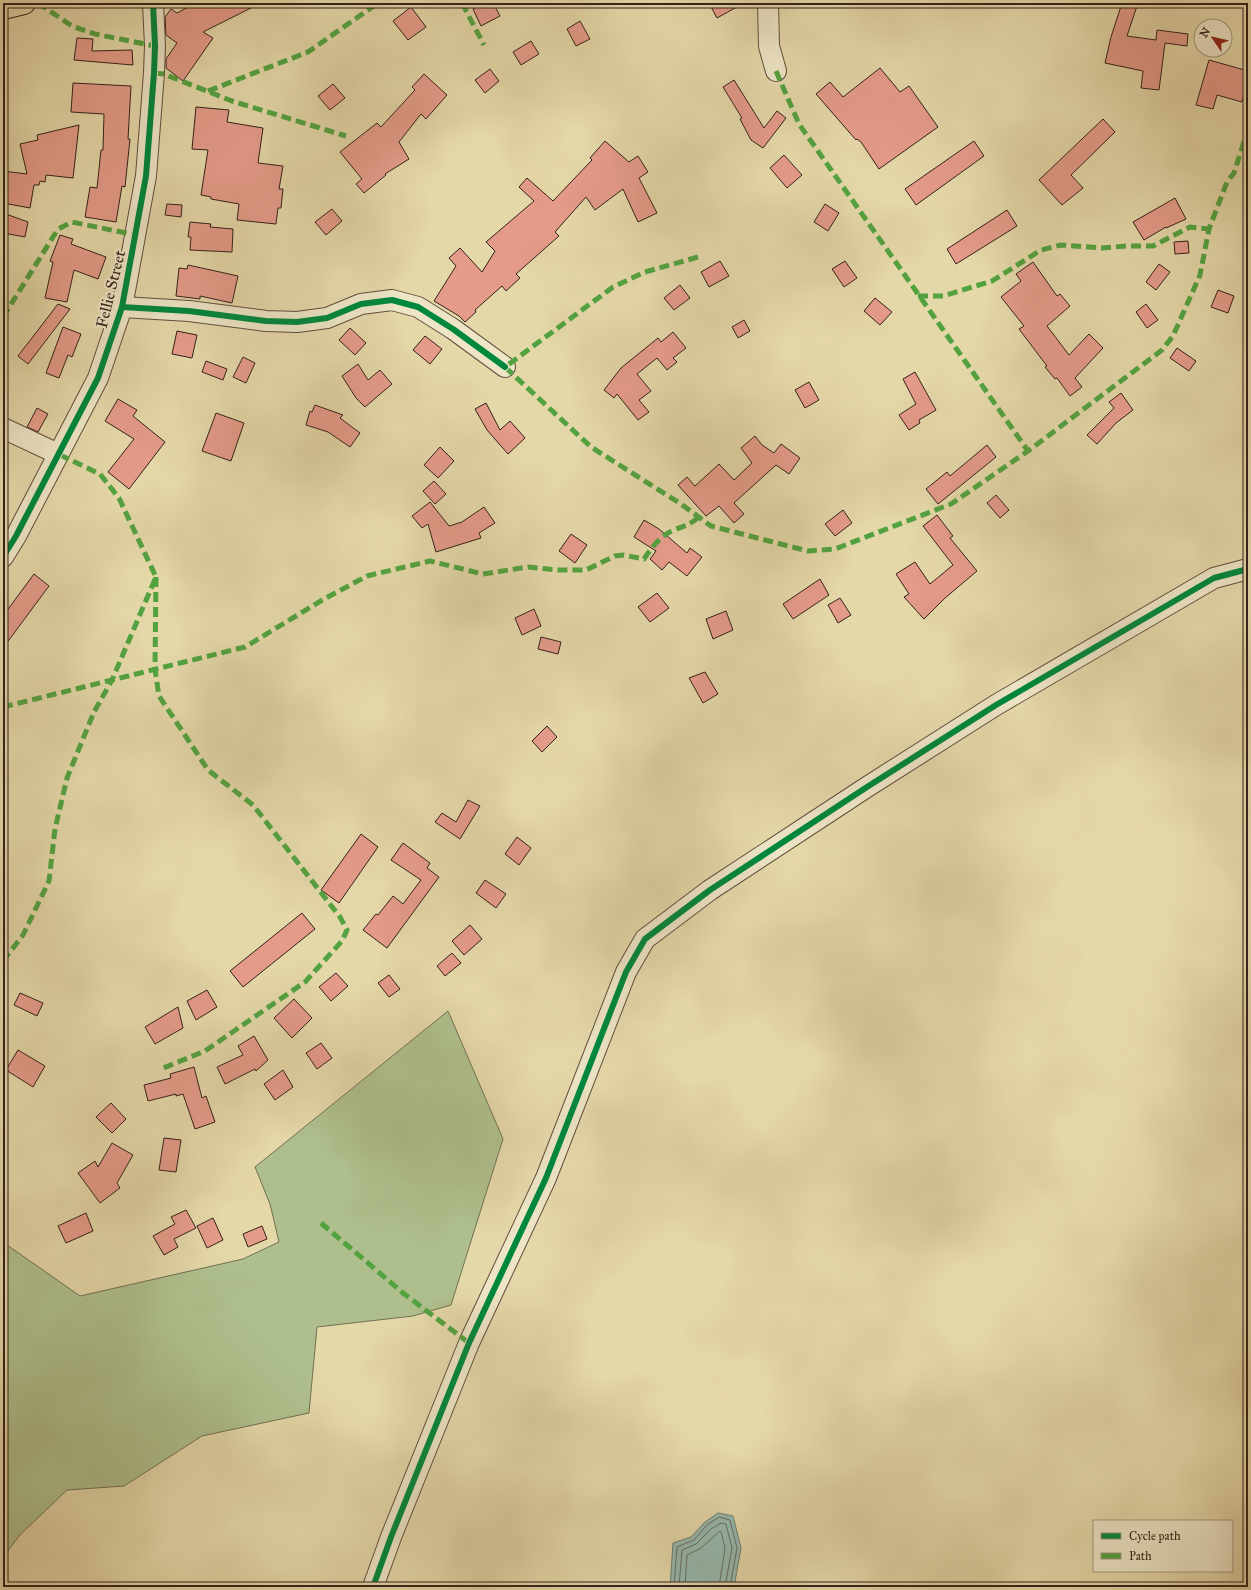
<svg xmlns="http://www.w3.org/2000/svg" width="1251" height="1590" font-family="'IM FELL Great Primer',serif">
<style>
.green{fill:#aebf8d;stroke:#717054}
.water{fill:#96b8ad;stroke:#6f7c72}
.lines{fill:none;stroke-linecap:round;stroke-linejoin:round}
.shore{stroke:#656c64;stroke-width:1}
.building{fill:#e49b89;stroke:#34211a}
.minor-casing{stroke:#604e3e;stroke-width:22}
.major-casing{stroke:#34211a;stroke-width:24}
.minor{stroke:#ede5c6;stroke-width:20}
.major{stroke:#e4d7a8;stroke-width:22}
.quiet{stroke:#53a240;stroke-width:5;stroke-dasharray:10 5;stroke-linecap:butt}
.cycleway-casing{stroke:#ede5c6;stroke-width:8}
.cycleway{stroke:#00873e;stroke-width:6}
.labels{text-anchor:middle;stroke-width:4;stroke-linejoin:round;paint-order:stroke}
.street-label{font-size:16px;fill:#34211a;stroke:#ede5c6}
</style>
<rect width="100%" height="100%" fill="#e4d7a8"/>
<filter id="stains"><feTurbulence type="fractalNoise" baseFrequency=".005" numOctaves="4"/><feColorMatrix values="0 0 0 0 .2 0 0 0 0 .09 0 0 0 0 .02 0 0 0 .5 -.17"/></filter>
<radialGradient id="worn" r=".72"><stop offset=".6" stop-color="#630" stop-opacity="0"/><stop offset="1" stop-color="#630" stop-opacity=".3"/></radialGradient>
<polygon class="green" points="448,1011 503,1139 451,1305 413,1316 317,1327 309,1413 202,1436 124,1486 67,1490 20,1535 3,1557 3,1248 7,1245 80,1296 243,1259 279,1242 270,1204 255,1167"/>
<polygon class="water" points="718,1513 733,1516 741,1548 734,1587 670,1587 673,1543 691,1537 705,1522"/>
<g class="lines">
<g class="shore">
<polyline points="674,1587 677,1547 694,1540 707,1525 719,1517 730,1520 737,1548 730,1587"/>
<polyline points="679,1587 682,1550 696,1544 711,1529 721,1523 726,1524 732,1548 725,1587"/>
<polyline points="685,1587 687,1555 701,1548 720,1531 721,1532 725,1548 719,1587"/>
</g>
</g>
<g class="building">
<polygon points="196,3 261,3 203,32 213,38 183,81 166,68 166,59 177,43 166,35 165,17 171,9 177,13"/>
<polygon points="484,3 493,3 500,16 481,26 473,9"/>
<polygon points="709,3 744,3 717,18"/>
<polygon points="1122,3 1138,3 1127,36 1156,40 1157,30 1188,34 1187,46 1165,43 1159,90 1141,88 1143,71 1105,63 1111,37"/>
<polygon points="411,7 426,27 408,40 393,21"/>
<polygon points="580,21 590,39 576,46 567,29"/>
<polygon points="77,38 93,39 92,51 132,50 133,65 74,60"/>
<polygon points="531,41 539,54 521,65 513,52"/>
<polygon points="1209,60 1248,71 1248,79 1242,102 1217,95 1213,109 1196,105"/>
<polygon points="880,68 900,92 909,86 938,127 879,169 861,142 857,139 856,140 816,94 830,82 843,97"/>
<polygon points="490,69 499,81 485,93 475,80"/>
<polygon points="424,74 447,95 426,119 421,114 399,142 409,159 385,174 386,175 364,193 356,184 362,179 340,152 377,123 381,127 415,90 412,87"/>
<polygon points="734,80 764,128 777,111 786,118 763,148 751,140 740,119 742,118 723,87"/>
<polygon points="73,83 131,86 128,139 130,139 125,187 122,186 116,222 85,217 90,187 97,188 101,150 103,150 104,114 71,112"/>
<polygon points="333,84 345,98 330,110 318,96"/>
<polygon points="196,107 229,110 227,122 263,128 258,163 283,166 279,189 283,189 281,208 278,208 276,224 237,220 239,204 211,199 211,197 201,195 208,150 192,149"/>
<polygon points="1103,119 1115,132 1071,175 1083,188 1062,205 1039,180"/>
<polygon points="79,125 73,178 46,175 45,182 40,181 39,185 34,185 30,208 3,203 3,171 27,174 20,144 38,140 37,135"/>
<polygon points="605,141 629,162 638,156 648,172 639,178 657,213 638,222 623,189 595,210 586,197 555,232 559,236 516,274 520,278 506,291 502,286 475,310 476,312 465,322 459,316 434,301 456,266 449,258 460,248 482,272 495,251 486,242 534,201 519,187 527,178 553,201 592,160 590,158"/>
<polygon points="974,141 984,156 916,205 905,189"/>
<polygon points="784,155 802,175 787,188 770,168"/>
<polygon points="1175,198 1186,219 1166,228 1166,227 1144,240 1133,222"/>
<polygon points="167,204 182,205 181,217 165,215"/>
<polygon points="825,204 839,213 828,231 814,222"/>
<polygon points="332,209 342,221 326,235 315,222"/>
<polygon points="1007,210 1017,226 956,264 947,249"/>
<polygon points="3,213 28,222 25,237 3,233"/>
<polygon points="190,222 211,224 210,227 233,229 232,252 190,250 191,237 188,237"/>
<polygon points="60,235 73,239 71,244 106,257 98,279 74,270 67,302 45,298 53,262 50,261"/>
<polygon points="1188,241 1189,253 1175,254 1174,242"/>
<polygon points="720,261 729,276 709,287 701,272"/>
<polygon points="845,261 857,278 844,287 832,269"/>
<polygon points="1033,262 1057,296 1060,294 1070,306 1047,326 1069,355 1089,334 1103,348 1075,378 1082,387 1070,396 1057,378 1055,379 1045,367 1047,366 1019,329 1024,326 1001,297 1021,281 1016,274"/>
<polygon points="1159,264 1170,272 1156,290 1146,282"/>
<polygon points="188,265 238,276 232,303 200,296 200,299 176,296 179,268 187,269"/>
<polygon points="680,285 690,298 674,310 664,298"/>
<polygon points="1218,290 1234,296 1228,313 1211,307"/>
<polygon points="875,298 892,312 880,325 864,311"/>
<polygon points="58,304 70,309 28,364 18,356"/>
<polygon points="1146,304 1158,320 1147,328 1136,312"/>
<polygon points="744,320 750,331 738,338 732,327"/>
<polygon points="63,327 81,334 72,357 68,355 59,378 46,373"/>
<polygon points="350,328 366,343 355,355 339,340"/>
<polygon points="177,331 197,335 192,358 172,354"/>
<polygon points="673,332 686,348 673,358 677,362 667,370 657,358 637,374 651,391 639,400 649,412 638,420 617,394 614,398 604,390 621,368 658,338 661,342"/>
<polygon points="425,336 442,349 430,364 413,350"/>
<polygon points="1177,348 1196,361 1189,371 1170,358"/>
<polygon points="243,357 255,363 246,383 233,377"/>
<polygon points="206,361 227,369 223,380 202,372"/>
<polygon points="358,364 368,380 380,370 392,384 365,407 356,398 342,376"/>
<polygon points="915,372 936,410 919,420 920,423 909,430 899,415 916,404 903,379"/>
<polygon points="809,382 819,400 805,408 795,390"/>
<polygon points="1121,393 1133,410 1116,423 1097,444 1087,435 1114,408 1109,402"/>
<polygon points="118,399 137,410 133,416 165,442 129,489 108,472 134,439 105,421"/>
<polygon points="486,403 500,430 510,421 525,438 508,454 487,430 475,409"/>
<polygon points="315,405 343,415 340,418 360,433 350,447 328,432 306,425 310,411 312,412"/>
<polygon points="37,408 48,414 38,432 27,427"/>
<polygon points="216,413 244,423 231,461 202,451"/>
<polygon points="755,436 762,445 774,453 781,444 800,458 789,474 776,465 734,503 744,514 734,523 719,506 706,516 678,485 687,477 695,486 719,464 734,480 752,463 741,448"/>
<polygon points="987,445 996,457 938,504 926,489 947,472 950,476"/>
<polygon points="440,447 454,461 438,478 424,465"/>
<polygon points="434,481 446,494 435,504 423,491"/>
<polygon points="996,495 1009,510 1000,518 987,503"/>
<polygon points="430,502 449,526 462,522 484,507 495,523 479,533 481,538 436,552 428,524 422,528 412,516"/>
<polygon points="843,510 852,523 835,536 825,524"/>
<polygon points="937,515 953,536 950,538 977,571 945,598 924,619 904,597 909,594 896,574 915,562 930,584 953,565 923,526"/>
<polygon points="644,520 659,529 687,553 690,548 702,557 687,576 669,562 662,570 650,559 656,551 634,537"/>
<polygon points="571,534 587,545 575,563 559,551"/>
<polygon points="34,574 49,586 3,648 3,616"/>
<polygon points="820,579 829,595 793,619 783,604"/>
<polygon points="657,593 669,608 650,622 638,607"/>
<polygon points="840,598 851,615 838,623 828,605"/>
<polygon points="534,609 541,626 522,635 515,618"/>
<polygon points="726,611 733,630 713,639 706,619"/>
<polygon points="541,637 561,642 558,654 538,649"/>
<polygon points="705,672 718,694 703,703 689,678"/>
<polygon points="547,726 557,737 542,752 532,741"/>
<polygon points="468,800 480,806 460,839 435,822 442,813 456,822"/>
<polygon points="361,834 378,847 339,903 321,890"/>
<polygon points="517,837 531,848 519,865 505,854"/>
<polygon points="403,843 430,863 427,868 439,877 387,948 363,930 376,914 378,915 393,896 403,904 421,880 391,860"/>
<polygon points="485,880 506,894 496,908 476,893"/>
<polygon points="302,913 315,929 243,987 230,971"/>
<polygon points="470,925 482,939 464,955 452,941"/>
<polygon points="452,953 461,963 445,976 437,966"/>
<polygon points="336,973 348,986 331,1001 319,987"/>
<polygon points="389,975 400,989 389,997 378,983"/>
<polygon points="207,990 217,1007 196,1020 187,1001"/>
<polygon points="20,993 43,1003 37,1016 14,1005"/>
<polygon points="294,999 312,1018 292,1038 274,1018"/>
<polygon points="178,1007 183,1028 155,1044 145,1027"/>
<polygon points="254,1036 268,1060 256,1071 255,1069 225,1084 217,1067 243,1055 238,1046"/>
<polygon points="321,1043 332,1058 317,1069 306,1053"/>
<polygon points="18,1050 45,1066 33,1087 6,1070"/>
<polygon points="194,1067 202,1098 206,1096 215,1122 195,1129 183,1094 176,1096 176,1094 148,1101 144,1085 171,1078 170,1074"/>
<polygon points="283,1070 293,1087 275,1100 264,1084"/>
<polygon points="111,1103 126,1119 112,1133 96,1117"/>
<polygon points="164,1138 181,1140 176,1172 159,1170"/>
<polygon points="112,1143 133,1155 117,1183 120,1188 100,1203 78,1173 95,1161 98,1167"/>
<polygon points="186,1210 196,1228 174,1239 178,1247 164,1255 153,1236 175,1224 171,1217"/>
<polygon points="86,1213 93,1231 66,1243 58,1226"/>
<polygon points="213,1218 223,1240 207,1248 197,1226"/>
<polygon points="262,1226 267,1239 248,1247 243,1234"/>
</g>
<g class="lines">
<defs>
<g id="minor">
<polyline points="768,3 769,46 776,71"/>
<polyline points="122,307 189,311 266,321 297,322 327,318 361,304 392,300 418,307 453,329 505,367"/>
<polyline points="3,428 58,454"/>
<polyline points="3,557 16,536 98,378 122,307 146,176 154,73 155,46 153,3"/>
<polyline points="373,1587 391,1537 469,1343 546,1178 626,972 645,939 710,890 867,787 996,705 1214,578 1248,569"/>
</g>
<polyline id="major" points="3,8 24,3"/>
</defs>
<use href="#minor" class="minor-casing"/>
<use href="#major" class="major-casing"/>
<use href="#minor" class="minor"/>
<use href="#major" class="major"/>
<g class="quiet">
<polyline points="38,3 72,26 95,34 155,46"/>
<polyline points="462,3 484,45"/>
<polyline points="776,71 799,124 1028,451"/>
<polyline points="154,73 164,74 232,101 346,136"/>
<polyline points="208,91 308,52 378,3"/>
<polyline points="698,257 645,272 613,287 505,367 591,447 681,504 711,526 808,551 835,549 951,504 1028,451 1162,350 1173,336 1200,275 1209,229 1227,182 1234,173 1248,129"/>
<polyline points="918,296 943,296 992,281 1041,250 1061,245 1102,248 1127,246 1153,246 1190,227 1209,229"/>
<polyline points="3,317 58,229 72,222 136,235"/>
<polyline points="156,577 155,669 159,696 208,770 253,805 340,917 347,930 342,941 305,982 205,1051 161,1069"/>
<path d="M3,707L245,647L324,599L367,576L430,561L483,574L528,567L557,570H586L615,556L623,555L644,559C652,547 661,535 674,530C686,525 688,526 699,517"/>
<polyline points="3,961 23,935 49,881 55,829 67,778 94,712 112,680 156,577 119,498 100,474 58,454"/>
<polyline points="321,1223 403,1293 469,1343"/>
</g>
<defs>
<g id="cycleway">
<polyline points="122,307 189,311 266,321 297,322 327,318 361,304 392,300 418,307 453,329 505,367"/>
<polyline points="3,557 16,536 98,378 122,307 146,176 154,73 155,46 153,3"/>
<polyline points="373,1587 391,1537 469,1343 546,1178 626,972 645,939 710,890 867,787 996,705 1214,578 1248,569"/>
</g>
</defs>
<use href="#cycleway" class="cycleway-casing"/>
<use href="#cycleway" class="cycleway"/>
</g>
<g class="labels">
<g class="street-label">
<text transform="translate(110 289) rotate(-76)" y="6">Fellie Street</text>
</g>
</g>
<rect width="1251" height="1590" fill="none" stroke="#e4d7a8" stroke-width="16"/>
<rect x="4" y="4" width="1243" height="1582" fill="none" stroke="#34211a" stroke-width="2"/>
<rect x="8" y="8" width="1235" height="1574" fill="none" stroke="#34211a"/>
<rect x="1093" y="1520" width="140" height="52" fill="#ede5c6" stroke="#a39781"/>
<rect x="1101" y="1533" width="20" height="6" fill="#00873e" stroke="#a39781"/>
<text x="1129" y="1540" font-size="12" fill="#34211a">Cycle path</text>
<rect x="1101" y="1553" width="20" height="6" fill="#53a240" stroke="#a39781"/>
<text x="1129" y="1560" font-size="12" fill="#34211a">Path</text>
<g transform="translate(1213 38) rotate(304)"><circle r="19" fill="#ede5c6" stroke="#a39781"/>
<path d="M0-3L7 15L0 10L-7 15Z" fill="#8f2418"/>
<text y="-6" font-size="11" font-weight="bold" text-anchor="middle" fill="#34211a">N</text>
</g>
<rect width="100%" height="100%" filter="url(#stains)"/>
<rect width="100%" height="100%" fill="url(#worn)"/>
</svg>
